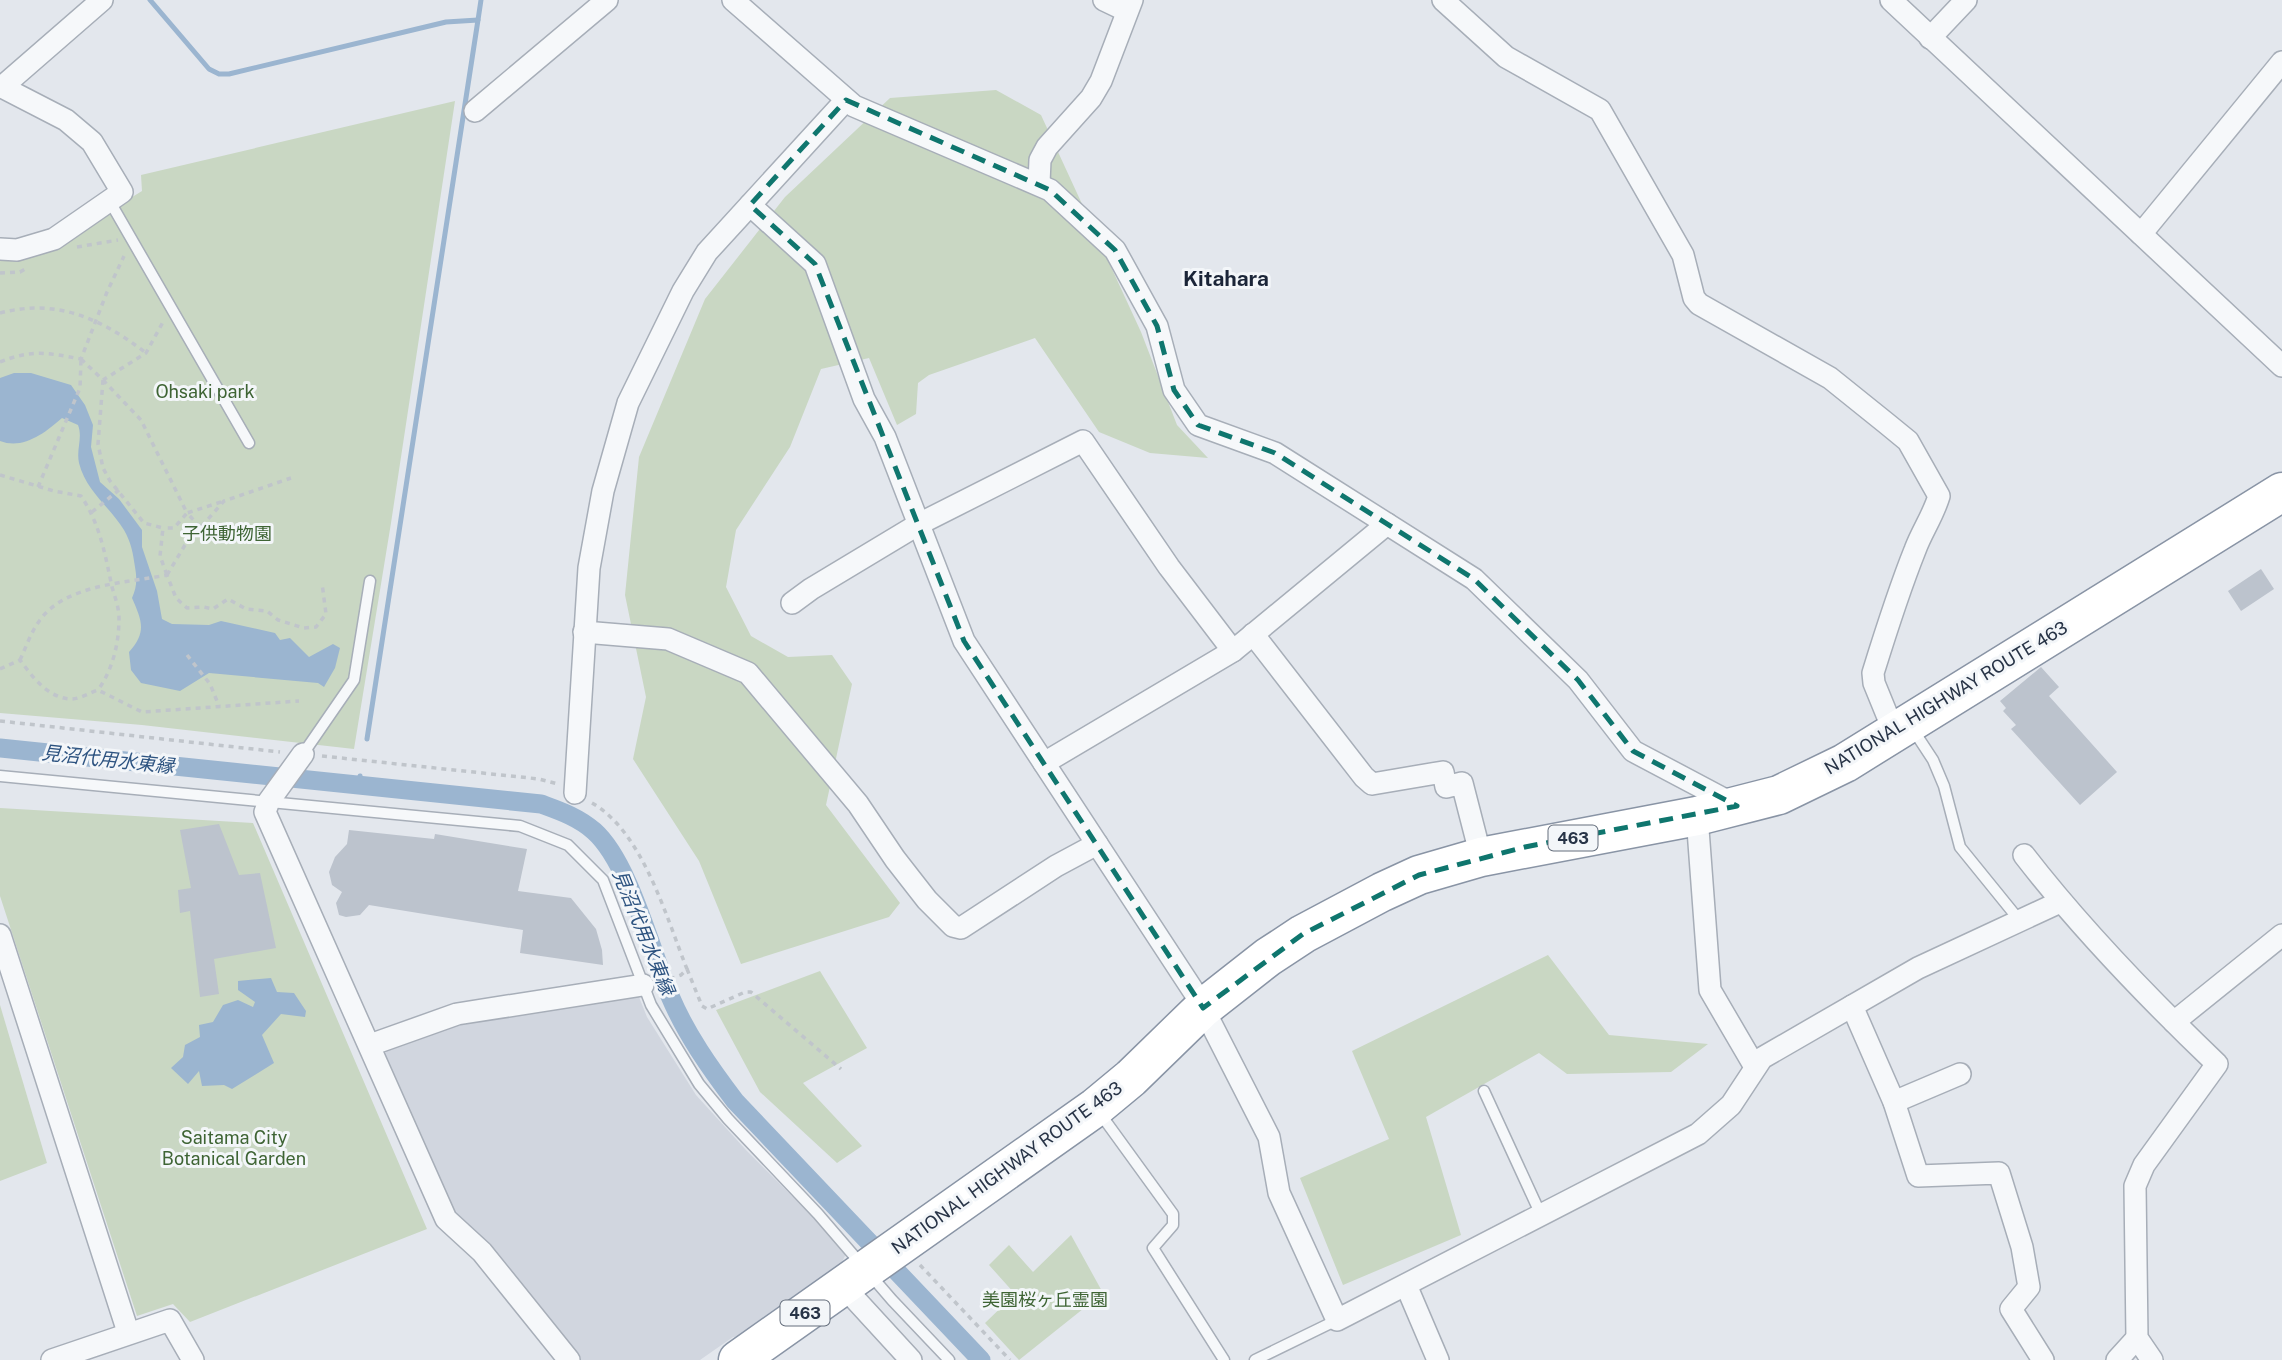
<svg xmlns="http://www.w3.org/2000/svg" width="2282" height="1360" font-family="'Public Sans','Noto Sans JP',sans-serif">
<style>
.built{fill:#d1d6df}
.green{fill:#c9d7c3}
.water{fill:#9bb5d0}
.lines{fill:none;stroke-linecap:round;stroke-linejoin:round}
.stream{stroke:#9bb5d0;stroke-width:5}
.canal{stroke:#9bb5d0;stroke-width:19}
.building{fill:#bcc3cd}
.lane-casing{stroke:#a7aeb8;stroke-width:13}
.street-casing{stroke:#a7aeb8;stroke-width:24}
.highway-casing{stroke:#8994a5;stroke-width:41}
.path{stroke:#c0c5cb;stroke-width:3.5;stroke-dasharray:5 5;stroke-linecap:butt}
.lane{stroke:#f6f8fa;stroke-width:10}
.street{stroke:#f6f8fa;stroke-width:21}
.highway{stroke:#fff;stroke-width:38}
.marked{fill:none;stroke:#0f766e;stroke-width:5;stroke-dasharray:14 9;stroke-linejoin:round}
.labels{text-anchor:middle;stroke-width:6;stroke-linejoin:round;paint-order:stroke}
.shield{fill:#f3f6f9;stroke:#656e7c;stroke-width:2}
.shield-label{font-size:16px;font-weight:bold;fill:#283447}
.park-label{font-size:18px;fill:#3e6434;stroke:#f3f6f9}
.street-label{font-size:18px;fill:#283447;stroke:#f3f6f9}
.water-label{font-size:19px;font-style:italic;fill:#2d5380;stroke:#f3f6f9}
.quarter-label{font-size:21px;font-weight:bold;fill:#1b2538;stroke:#f3f6f9}
</style>
<rect width="100%" height="100%" fill="#e3e7ed"/>
<polygon class="built" points="631,993 639,997 647,1017 696,1095 746,1150 809,1213 846,1254 842,1262 740,1336 733,1337 700,1360 581,1360 484,1242 455,1217 384,1056 388,1046 465,1018"/>
<g class="green">
<polygon points="996,90 1041,115 1141,332 1177,425 1208,458 1150,453 1099,432 1035,338 929,375 918,383 916,414 897,425 869,358 821,369 790,447 736,530 726,587 751,636 788,657 832,655 852,684 826,805 900,903 889,917 741,964 699,861 633,759 646,697 625,595 639,457 705,299 785,197 890,98"/>
<polygon points="455,101 391,523 354,749 142,725 0,713 0,255 56,244 142,191 141,175"/>
<polygon points="0,808 253,823 427,1229 190,1322 173,1304 137,1316 0,896"/>
<polygon points="1548,955 1609,1035 1708,1044 1671,1072 1567,1074 1539,1053 1426,1117 1461,1235 1343,1285 1300,1178 1389,1139 1352,1051"/>
<polygon points="820,971 867,1048 803,1083 862,1146 837,1163 760,1092 716,1010"/>
<polygon points="0,1005 47,1163 0,1181"/>
<polygon points="1071,1235 1103,1293 1019,1360 985,1323 1015,1294 989,1265 1009,1245 1033,1272"/>
</g>
<g class="water">
<path d="M14,373H31L71,385L85,405L93,425L91,447L100,482L119,499L142,530V547L157,591L162,619L172,624L209,625L221,621L275,633L280,640L290,638L309,657L333,644L340,648L335,668L324,687L318,683L209,673L180,691L141,683L131,670L129,652C147,632 142,621 132,598C137,587 137,579 135,567C133,553 131,542 124,530C110,507 86,491 79,463C76,449 83,438 78,425L62,418C45,433 23,450 0,441V378Z"/>
<polygon points="271,978 277,992 294,993 306,1011 305,1017 281,1014 262,1035 274,1063 232,1089 224,1085 202,1086 199,1071 188,1084 171,1068 183,1057 185,1045 200,1037 199,1025 213,1022 223,1005 238,1000 253,1007 255,1002 238,990 238,981"/>
</g>
<g class="lines">
<g class="stream">
<polyline points="150,0 209,69 219,74 229,74 446,22 478,20 367,739"/>
<polyline points="478,20 481,0"/>
<polyline points="358,786 360,776"/>
</g>
<path class="canal" d="M0,748L541,804C560,811 578,817 594,831C629,862 651,951 670,996C686,1034 710,1068 735,1101L981,1360"/>
</g>
<g class="building">
<polygon points="2261,569 2274,589 2241,611 2228,591"/>
<polygon points="2041,667 2059,687 2049,696 2117,772 2080,805 2011,729 2016,725 2003,711 2006,708 2000,701"/>
<polygon points="219,824 239,875 260,873 276,948 214,959 219,994 200,997 190,911 180,913 178,890 191,888 180,830"/>
<polygon points="349,830 434,839 435,834 527,849 518,891 571,898 596,929 602,950 603,965 520,953 523,930 369,905 360,915 346,917 339,915 336,903 342,892 332,885 329,872 335,857 347,844"/>
</g>
<g class="lines">
<defs>
<g id="lane">
<polyline points="109,200 249,443"/>
<polyline points="1912,728 1933,760 1944,786 1960,847 2020,921"/>
<polyline points="303,754 354,680 370,581"/>
<polyline points="0,776 520,826 568,845 603,880 651,1005 699,1084 728,1119 818,1214 892,1300 949,1360"/>
<polyline points="1484,1091 1541,1215"/>
<polyline points="1099,1112 1173,1214 1173,1225 1153,1248 1224,1360"/>
<polyline points="1255,1360 1337,1320"/>
</g>
<g id="street">
<polyline points="733,0 854,106 1050,190 1115,250 1157,326 1174,390 1198,425 1275,453 1474,579 1578,680 1633,751 1735,805"/>
<polyline points="1104,0 1127,11"/>
<path d="M1443,0L1506,57L1600,110L1683,255L1694,298L1699,304L1830,378L1886,423L1908,441L1939,496C1933,516 1922,531 1915,550C1899,590 1886,631 1873,673L1874,683L1894,732"/>
<polyline points="1891,0 2282,366"/>
<polyline points="1930,38 1966,0"/>
<polyline points="0,86 66,120 92,142 122,192 54,239 17,250 0,249"/>
<polyline points="2,87 102,0"/>
<polyline points="475,111 607,0"/>
<polyline points="1039,183 1040,160 1047,147 1091,98 1101,81 1132,0"/>
<polyline points="750,205 815,264 864,399 885,437 964,641 1198,998 1269,1137 1279,1193 1337,1320 1698,1134 1731,1105 1762,1058 1918,968 2060,902"/>
<polyline points="2141,234 2282,62"/>
<polyline points="792,603 811,589 919,524 1083,441 1169,567 1233,651"/>
<polyline points="584,632 668,639 748,673 858,804 895,859 927,900 953,926 961,928 1056,866 1097,844"/>
<polyline points="1253,634 1364,777 1372,784 1443,772 1446,787 1462,783 1481,857"/>
<polyline points="303,754 269,801 265,812 446,1219 482,1252 569,1360"/>
<polyline points="1044,763 1233,651 1387,524"/>
<polyline points="575,793 589,568 603,491 628,403 683,291 707,252 846,100"/>
<polyline points="1697,816 1710,990 1755,1067"/>
<path d="M2024,855C2082,930 2148,998 2217,1064L2144,1165L2135,1186L2137,1338L2152,1360"/>
<polyline points="0,935 128,1332"/>
<polyline points="1852,1006 1894,1102 1918,1176 1999,1173 2022,1247 2029,1287 2011,1309 2043,1360"/>
<polyline points="2174,1022 2282,935"/>
<polyline points="370,1045 457,1014 643,985"/>
<polyline points="1894,1102 1960,1074"/>
<polyline points="1406,1285 1438,1360"/>
<polyline points="843,1286 911,1360"/>
<polyline points="52,1360 170,1320 193,1360"/>
<polyline points="2117,1360 2137,1338"/>
</g>
<polyline id="highway" points="738,1360 1096,1107 1131,1078 1203,1008 1268,957 1303,934 1382,892 1419,875 1481,857 1697,816 1779,795 1845,763 2282,492"/>
</defs>
<use href="#lane" class="lane-casing"/>
<use href="#street" class="street-casing"/>
<use href="#highway" class="highway-casing"/>
<g class="path">
<polyline points="77,247 118,240"/>
<polyline points="0,273 20,272 25,269"/>
<path d="M0,313C57,298 102,319 146,353"/>
<polyline points="81,359 103,380 146,353 163,322"/>
<path d="M0,362C32,349 48,353 81,359L107,292L124,256"/>
<polyline points="103,380 98,444 103,468 110,481 144,523 163,528 160,556 167,575"/>
<polyline points="103,380 141,420 187,513 174,528 163,528"/>
<path d="M0,475L54,491L81,496C100,524 105,554 112,587C115,597 119,608 119,618C119,643 113,669 98,690"/>
<polyline points="38,487 80,388 81,359"/>
<polyline points="92,512 119,490"/>
<polyline points="200,527 187,513 224,501"/>
<polyline points="167,575 185,545 224,501 291,478"/>
<polyline points="187,655 210,684 219,706"/>
<path d="M20,660C26,647 31,632 40,620C66,584 126,583 167,575L176,598L187,608L204,607L213,609L228,599L246,609L267,611L278,620L304,628L316,627L326,614L322,583"/>
<path d="M0,669L20,660C32,676 48,699 72,699C80,699 91,692 98,690L142,712L299,701"/>
<polyline points="0,721 280,752"/>
<polyline points="322,756 539,779 558,784"/>
<path d="M592,803C643,832 666,917 687,969L681,975L660,983"/>
<polyline points="687,969 702,1006 707,1009 745,992 751,992 841,1069"/>
<polyline points="920,1265 1010,1360"/>
</g>
<use href="#lane" class="lane"/>
<use href="#street" class="street"/>
<use href="#highway" class="highway"/>
</g>
<path class="marked" d="M846,100L1050,190L1115,250L1157,326L1174,390L1198,425L1275,453L1474,579L1578,680L1633,751L1737,806L1525,847L1419,875L1303,934L1203,1008L964,641L815,264L750,205Z"/>
<g class="labels">
<g class="shield">
<rect x="1548.5" y="825.5" width="49" height="25" rx="5"/>
<rect x="780.5" y="1300.5" width="49" height="25" rx="5"/>
</g>
<g class="shield-label">
<text x="1573" y="844">463</text>
<text x="805" y="1319">463</text>
</g>
<g class="park-label">
<text x="205" y="398">Ohsaki park</text>
<text x="227" y="540">子供動物園</text>
<text x="234" y="1144">Saitama City<tspan x="234" dy="21">Botanical Garden</tspan></text>
<text x="1045" y="1306">美園桜ヶ丘霊園</text>
</g>
<g class="street-label">
<text transform="translate(1946 698) rotate(-31)" y="6">NATIONAL HIGHWAY ROUTE 463</text>
<text transform="translate(1007 1168) rotate(-36)" y="6">NATIONAL HIGHWAY ROUTE 463</text>
</g>
<g class="water-label">
<text transform="translate(108 759) rotate(6)" y="7">見沼代用水東縁</text>
<text transform="translate(644 932) rotate(68)" y="7">見沼代用水東縁</text>
</g>
<g class="quarter-label">
<text x="1226" y="286">Kitahara</text>
</g>
</g>
</svg>
